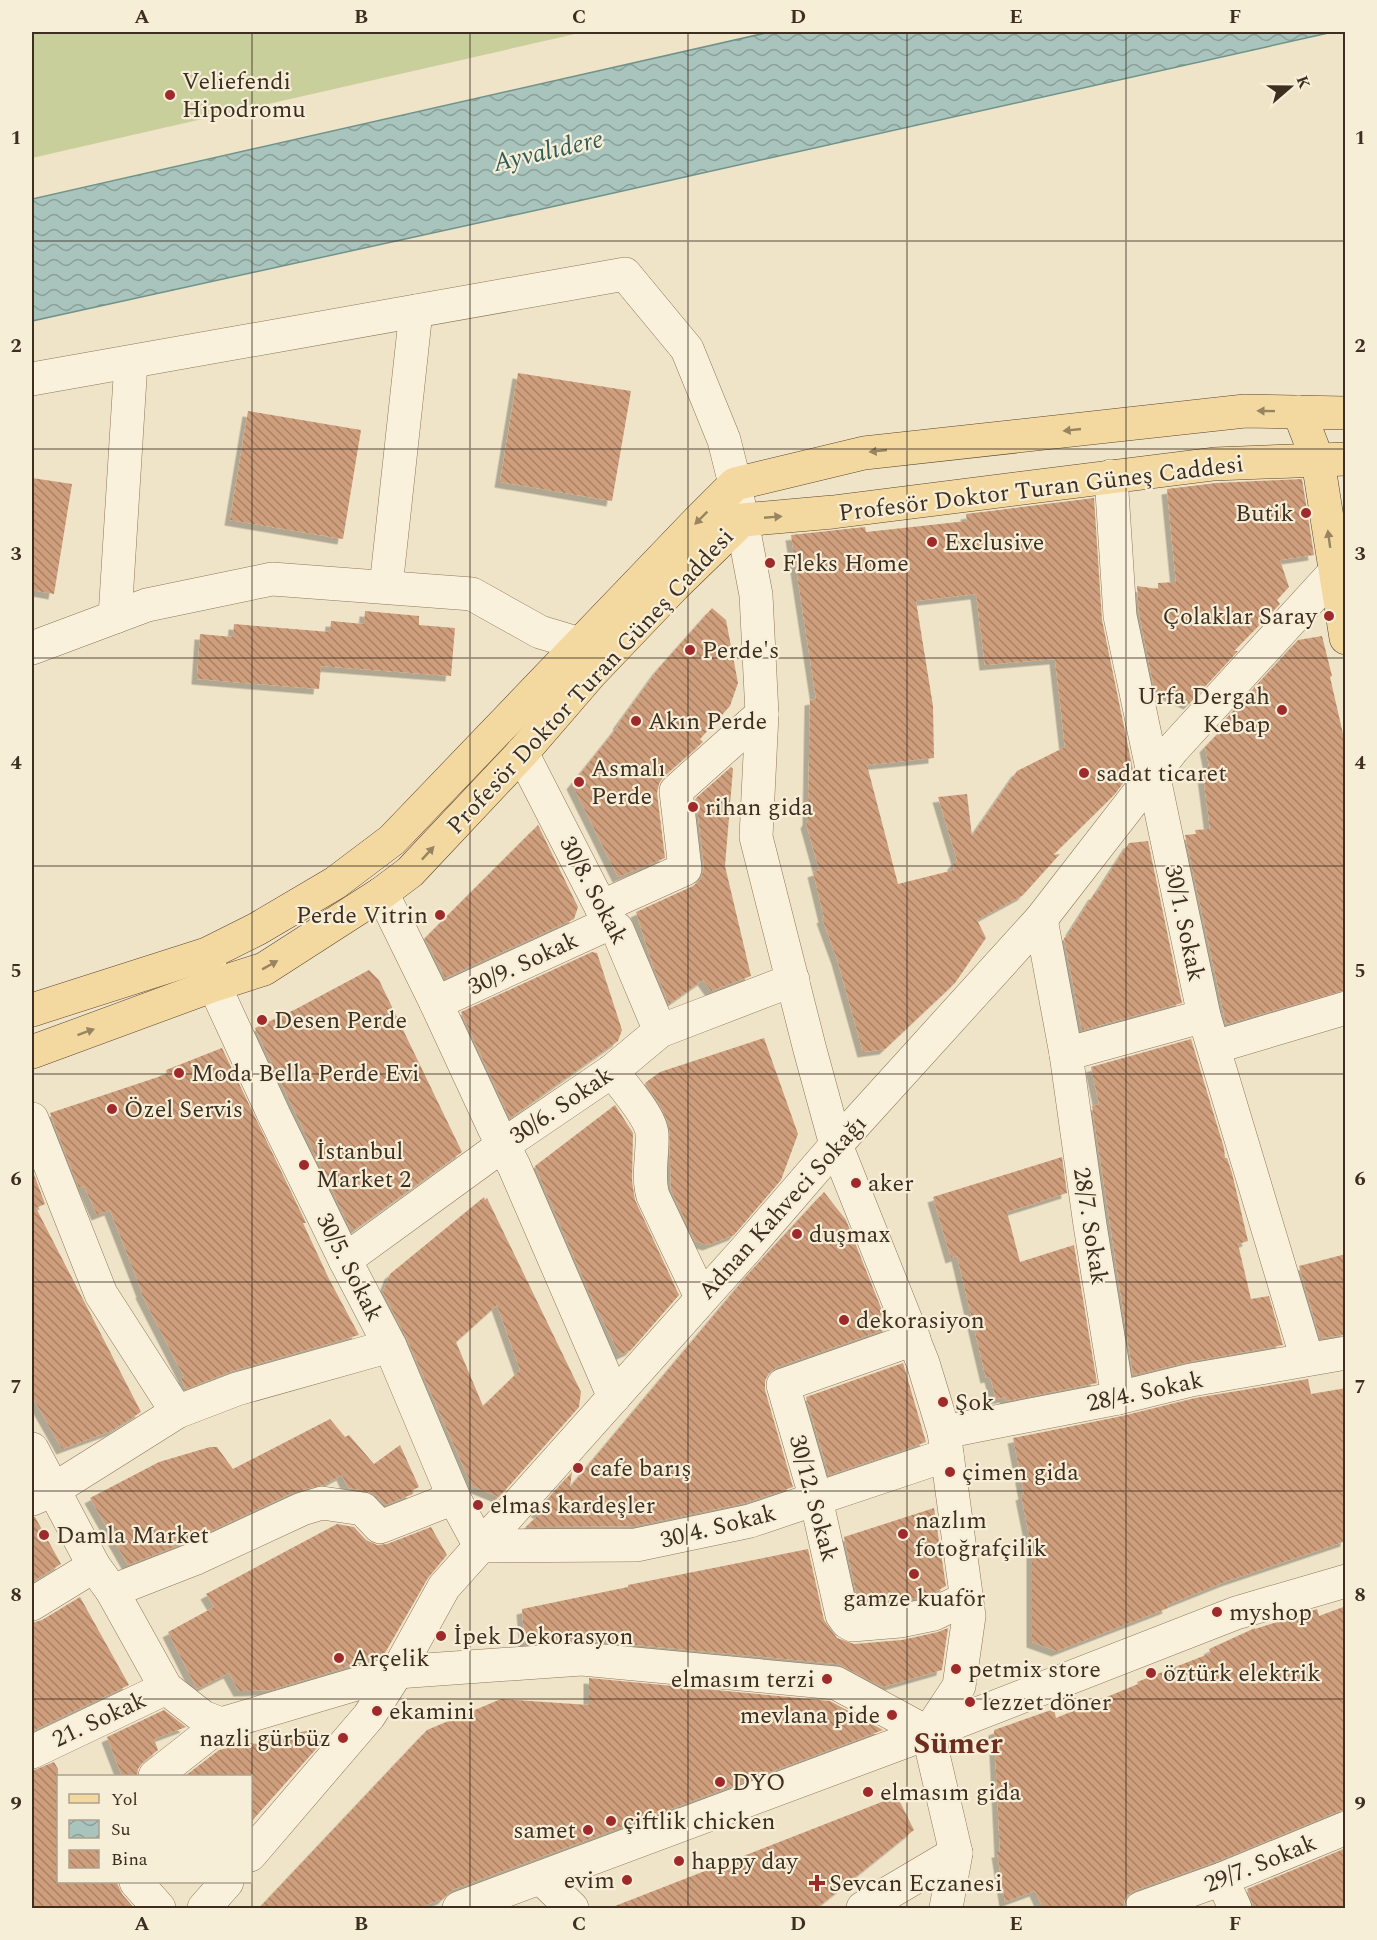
<svg xmlns="http://www.w3.org/2000/svg" width="1377" height="1940" font-family="Spectral,serif">
<style>
.garden{fill:#c9cf9b}
.water{fill:url(#water-waves);stroke:#6f938a;stroke-width:1.5}
.building{fill:url(#building-back-hatch);fill-rule:evenodd;filter:url(#shadow)}
.lines{fill:none;stroke-linecap:round;stroke-linejoin:round}
.minor-casing{stroke:#8d765c;stroke-width:34}
.major-casing{stroke:#5b4430;stroke-width:34}
.minor{stroke:#faf1dc;stroke-width:33}
.major{stroke:#f3d9a0;stroke-width:33}
.oneway{fill:#988460}
.grid{fill:none;stroke:#3d2e20;stroke-width:1.5;stroke-opacity:0.55}
.poi-dot{fill:#9e2a2b;stroke:#f7eed8;stroke-width:2}
.labels{text-anchor:middle;stroke-width:4.5;stroke-linejoin:round;paint-order:stroke}
.poi-label{font-size:24px;fill:#3d2e20;stroke:#f7eed8;text-anchor:start}
.street-label{font-size:24px;fill:#3d2e20;stroke:#f7eed8}
.water-label{font-size:26px;font-style:italic;fill:#2f5d5a;stroke:#f7eed8}
.district-label{font-size:30px;font-weight:bold;fill:#6b2e1e;stroke:#f7eed8}
.neatline{fill:none;stroke:#3d2e20;stroke-width:2}
.grid-label{font-size:20px;text-anchor:middle;font-weight:bold;fill:#3d2e20}
</style>
<defs>
<pattern id="water-waves" width="16" height="10" patternUnits="userSpaceOnUse" patternTransform="scale(1.5)"><rect width="16" height="10" fill="#a9c4bc"/><path d="M0 5q4-4 8 0t8 0" fill="none" stroke="#8ba098"/></pattern>
<pattern id="building-back-hatch" width="6" height="6" patternUnits="userSpaceOnUse" patternTransform="scale(1.5)"><rect width="6" height="6" fill="#cf9f7d"/><path d="M-1 5l2 2M0 0l6 6M5-1l2 2" fill="none" stroke="#a98266"/></pattern>
<filter id="shadow"><feDropShadow dx="-5.5" dy="5.5" stdDeviation="0" flood-color="#0004"/></filter>
</defs>
<rect width="100%" height="100%" fill="#f0e4c8"/>
<polygon class="garden" points="32,32 584,32 32,158"/>
<polygon class="water" points="770,32 1333,32 569,203 32,321 32,199"/>
<g class="building">
<polygon points="518,373 631,391 612,501 500,482"/>
<polygon points="248,411 361,430 343,539 230,520"/>
<polygon points="32,478 72,484 54,594 32,590"/>
<polygon points="1302,479 1314,555 1280,560 1289,587 1277,600 1280,604 1234,651 1238,651 1189,704 1154,688 1139,613 1137,586 1158,589 1158,583 1176,582 1167,489 1216,483"/>
<path d="M1094,498L1102,620L1133,770L1115,794L1053,855L1060,854L1023,895L977,920L986,938L955,983L885,1049L863,1052L837,959L822,918L824,917L813,872L819,870L806,823L808,820L810,700L816,699L791,535L865,527L866,532L967,521L966,514ZM976,594L985,665L1055,659L1065,747L1017,771L972,836L967,794L938,797L957,860L953,864L954,870L898,884L867,765L934,758L933,706L916,601Z"/>
<polygon points="712,608 726,620 738,683 730,706 700,739 703,742 663,777 659,784 657,793 665,858 618,877 572,784 619,725 618,724 658,669"/>
<polygon points="365,611 419,616 419,625 455,628 451,676 321,666 319,689 197,679 200,634 233,637 234,624 330,632 331,621 364,624"/>
<polygon points="1322,636 1332,676 1330,677 1346,747 1346,990 1226,1024 1185,835 1196,834 1195,830 1210,829 1203,775 1209,766 1205,747 1228,723 1224,721 1298,640"/>
<polygon points="731,767 733,769 725,866 751,976 711,991 703,980 669,1004 652,963 636,912 693,886 701,879 704,867 696,798"/>
<polygon points="538,825 578,907 574,919 445,978 425,938"/>
<polygon points="1148,841 1182,1003 1082,1030 1064,938 1071,933 1071,930 1094,894 1096,894 1129,843"/>
<polygon points="592,952 597,953 622,1030 618,1041 510,1118 461,1012"/>
<polygon points="369,970 379,980 462,1152 354,1230 351,1230 255,1028 296,1009"/>
<polygon points="764,1038 798,1134 781,1180 734,1235 708,1245 695,1241 671,1190 669,1124 658,1102 645,1083 660,1072"/>
<polygon points="1191,1039 1224,1148 1225,1158 1227,1158 1232,1173 1248,1241 1238,1244 1251,1299 1269,1296 1283,1345 1188,1362 1133,1375 1092,1106 1099,1104 1091,1067"/>
<polygon points="222,1048 306,1223 303,1223 329,1279 359,1335 232,1371 186,1389 181,1378 184,1377 141,1293 142,1292 110,1210 97,1215 84,1186 79,1188 50,1113 167,1074 166,1070"/>
<polygon points="615,1105 633,1133 632,1181 635,1200 679,1295 631,1350 620,1355 592,1299 535,1166"/>
<polygon points="1062,1157 1067,1193 1007,1212 1020,1262 1074,1245 1097,1383 1006,1401 1005,1397 996,1399 990,1377 986,1378 957,1256 951,1258 933,1197"/>
<polygon points="32,1169 45,1204 36,1208 141,1412 111,1431 62,1449 32,1396"/>
<polygon points="824,1192 846,1220 889,1328 777,1367 769,1373 765,1381 765,1390 793,1487 745,1503 634,1526 526,1527 540,1513 536,1512 572,1472 570,1487 750,1272"/>
<path d="M484,1197L485,1200L487,1198L581,1392L579,1407L499,1497L472,1486L407,1339L383,1292L390,1274ZM497,1305L520,1370L483,1406L456,1342Z"/>
<polygon points="1346,1254 1346,1335 1320,1338 1299,1266"/>
<polygon points="903,1363 926,1442 829,1475 806,1397"/>
<polygon points="1308,1379 1311,1394 1346,1388 1346,1541 1227,1581 1167,1605 1168,1608 1057,1651 1032,1642 1032,1549 1021,1495 1024,1494 1013,1438 1122,1416 1195,1398"/>
<polygon points="330,1419 345,1437 349,1435 374,1464 400,1445 419,1487 411,1491 413,1494 385,1505 377,1496 366,1491 348,1488 342,1475 323,1485 294,1492 187,1542 128,1565 90,1498 159,1462 210,1447 217,1447 233,1469"/>
<polygon points="934,1508 946,1586 927,1596 897,1602 859,1606 844,1537"/>
<polygon points="32,1517 35,1517 61,1564 32,1582"/>
<polygon points="337,1524 354,1527 366,1540 377,1545 387,1544 431,1527 447,1555 428,1578 385,1653 340,1669 271,1690 239,1691 229,1673 197,1689 168,1632 214,1607 206,1594"/>
<polygon points="808,1549 824,1620 837,1638 854,1644 902,1640 938,1632 948,1628 942,1670 883,1687 838,1664 584,1640 525,1644 522,1609 628,1587 628,1585"/>
<polygon points="80,1597 129,1685 32,1731 32,1623 42,1620"/>
<polygon points="1346,1606 1346,1810 1339,1811 1215,1862 1135,1890 1126,1896 1123,1908 1043,1908 1035,1891 1005,1902 997,1852 1000,1852 994,1730 1054,1709 1056,1718 1138,1684 1137,1682 1211,1653 1209,1649 1255,1628 1255,1629 1317,1609 1319,1616"/>
<polygon points="589,1678 830,1701 883,1730 452,1890 443,1899 418,1908 259,1908 427,1730 501,1699 589,1705"/>
<polygon points="164,1710 186,1727 154,1739 158,1750 143,1762 138,1769 137,1776 122,1776 107,1737"/>
<polygon points="315,1729 324,1740 250,1823 250,1776 185,1776 219,1750 249,1743 266,1745 264,1740"/>
<polygon points="54,1762 58,1769 58,1881 116,1881 122,1894 134,1908 32,1908 32,1771"/>
<polygon points="897,1796 914,1830 817,1908 615,1908 615,1906"/>
<polygon points="1346,1848 1346,1908 1254,1908 1247,1889"/>
</g>
<g class="lines">
<defs>
<g id="minor">
<polyline points="32,379 625,274 687,349 724,440 735,484 756,595 762,714 756,837 810,1050 836,1145 923,1363 944,1432 969,1616 959,1686 928,1733"/>
<polyline points="1111,476 1120,616 1204,1016 1307,1359"/>
<polyline points="386,587 416,311"/>
<polyline points="115,617 131,362"/>
<polyline points="32,648 147,605 272,579 472,594 540,632 580,644"/>
<polyline points="522,753 601,907 610,923 617,929 660,1031"/>
<polyline points="382,893 436,1003 494,1128 514,1166 614,1397"/>
<polyline points="601,907 685,869 676,791 762,714"/>
<polyline points="1041,919 1066,1054 1204,1016"/>
<polyline points="208,958 214,985 274,1115 345,1260 390,1346 454,1498 480,1546 636,1545 750,1521 947,1455"/>
<polyline points="436,1003 610,923"/>
<polyline points="1215,1047 1346,1008"/>
<polyline points="1066,1054 1090,1225 1118,1398"/>
<path d="M612,1071C623,1086 652,1118 652,1135C653,1156 647,1176 653,1196L701,1297"/>
<polyline points="32,1119 101,1294 177,1412"/>
<polyline points="345,1260 503,1145 612,1071 660,1031 793,980"/>
<polyline points="914,1339 783,1385 816,1499 842,1615 847,1622 852,1625 900,1621 934,1614 967,1598"/>
<polyline points="944,1432 1118,1398 1191,1380 1346,1353"/>
<polyline points="32,1449 94,1566 112,1591 166,1688 203,1717 221,1724 397,1672 582,1659 836,1683 928,1733"/>
<polyline points="32,1499 53,1490 177,1412 237,1389 390,1346"/>
<polyline points="112,1591 194,1559 302,1509 322,1503 363,1509 380,1527 454,1498"/>
<polyline points="32,1604 94,1566"/>
<polyline points="928,1733 956,1853 946,1908"/>
<polyline points="32,1752 166,1688"/>
<polyline points="155,1776 221,1724"/>
<polyline points="250,1855 369,1716 397,1672 444,1587 747,1248 836,1145 1041,919 1173,749 1334,573"/>
<polyline points="541,1878 572,1908"/>
<polyline points="1222,1879 1235,1908"/>
<polyline points="136,1882 159,1908"/>
<polyline points="204,1908 227,1882"/>
<polyline points="459,1908 928,1733 1236,1613 1346,1581"/>
<polyline points="863,1908 956,1853"/>
<polyline points="1141,1908 1222,1879 1346,1828"/>
</g>
<g id="major">
<polyline points="1299,412 1318,461 1346,638"/>
<polyline points="32,1010 207,954 257,929 335,883 392,840 697,522 735,484 864,453 1245,411 1346,413"/>
<polyline points="32,1052 214,985 264,969 382,893 410,872 522,753 592,672 674,586 742,520 833,512 1214,464 1346,459"/>
</g>
</defs>
<use href="#minor" class="minor-casing"/>
<use href="#major" class="major-casing"/>
<use href="#minor" class="minor"/>
<use href="#major" class="major"/>
</g>
<defs><path id="oneway-solid" d="M-6-.8H1V-3.2L6.5 0L1 3.2V.8H-6Z" transform="scale(1.5)"/></defs>
<g class="oneway">
<use href="#oneway-solid" transform="translate(1266 411) rotate(-179)"/>
<use href="#oneway-solid" transform="translate(1072 430) rotate(174)"/>
<use href="#oneway-solid" transform="translate(878 451) rotate(174)"/>
<use href="#oneway-solid" transform="translate(773 517) rotate(-5)"/>
<use href="#oneway-solid" transform="translate(701 518) rotate(135)"/>
<use href="#oneway-solid" transform="translate(1329 539) rotate(-98)"/>
<use href="#oneway-solid" transform="translate(428 853) rotate(-47)"/>
<use href="#oneway-solid" transform="translate(270 965) rotate(-29)"/>
<use href="#oneway-solid" transform="translate(86 1032) rotate(-20)"/>
</g>
<path class="grid" d="M252,32V1908M470,32V1908M688,32V1908M907,32V1908M1126,32V1908M32,241H1346M32,449H1346M32,658H1346M32,866H1346M32,1074H1346M32,1282H1346M32,1491H1346M32,1699H1346"/>
<g class="poi-dot">
<circle cx="170" cy="95" r="6"/>
<circle cx="1306" cy="513" r="6"/>
<circle cx="932" cy="542" r="6"/>
<circle cx="770" cy="563" r="6"/>
<circle cx="1329" cy="616" r="6"/>
<circle cx="690" cy="650" r="6"/>
<circle cx="1282" cy="710" r="6"/>
<circle cx="636" cy="721" r="6"/>
<circle cx="1084" cy="773" r="6"/>
<circle cx="579" cy="782" r="6"/>
<circle cx="693" cy="807" r="6"/>
<circle cx="440" cy="915" r="6"/>
<circle cx="262" cy="1020" r="6"/>
<circle cx="179" cy="1073" r="6"/>
<circle cx="112" cy="1109" r="6"/>
<circle cx="304" cy="1165" r="6"/>
<circle cx="856" cy="1183" r="6"/>
<circle cx="797" cy="1234" r="6"/>
<circle cx="844" cy="1320" r="6"/>
<circle cx="943" cy="1402" r="6"/>
<circle cx="578" cy="1468" r="6"/>
<circle cx="950" cy="1472" r="6"/>
<circle cx="478" cy="1505" r="6"/>
<circle cx="903" cy="1534" r="6"/>
<circle cx="44" cy="1535" r="6"/>
<circle cx="914" cy="1574" r="6"/>
<circle cx="1217" cy="1612" r="6"/>
<circle cx="441" cy="1636" r="6"/>
<circle cx="339" cy="1658" r="6"/>
<circle cx="956" cy="1669" r="6"/>
<circle cx="1151" cy="1673" r="6"/>
<circle cx="827" cy="1679" r="6"/>
<circle cx="970" cy="1702" r="6"/>
<circle cx="377" cy="1711" r="6"/>
<circle cx="892" cy="1715" r="6"/>
<circle cx="343" cy="1738" r="6"/>
<circle cx="720" cy="1782" r="6"/>
<circle cx="868" cy="1792" r="6"/>
<circle cx="611" cy="1821" r="6"/>
<circle cx="588" cy="1830" r="6"/>
<circle cx="679" cy="1861" r="6"/>
<circle cx="627" cy="1880" r="6"/>
<path d="M814 1874h6v6h6v6h-6v6h-6v-6h-6v-6h6z"/>
</g>
<g class="labels">
<g class="poi-label">
<text x="182" y="89">Veliefendi<tspan x="182" dy="28">Hipodromu</tspan></text>
<text x="1294" y="521" text-anchor="end">Butik</text>
<text x="944" y="550">Exclusive</text>
<text x="782" y="571">Fleks Home</text>
<text x="1317" y="624" text-anchor="end">Çolaklar Saray</text>
<text x="702" y="658">Perde's</text>
<text x="1270" y="704" text-anchor="end">Urfa Dergah<tspan x="1270" dy="28">Kebap</tspan></text>
<text x="648" y="729">Akın Perde</text>
<text x="591" y="776">Asmalı<tspan x="591" dy="28">Perde</tspan></text>
<text x="1096" y="781">sadat ticaret</text>
<text x="705" y="815">rihan gida</text>
<text x="428" y="923" text-anchor="end">Perde Vitrin</text>
<text x="274" y="1028">Desen Perde</text>
<text x="191" y="1081">Moda Bella Perde Evi</text>
<text x="124" y="1117">Özel Servis</text>
<text x="316" y="1159">İstanbul<tspan x="316" dy="28">Market 2</tspan></text>
<text x="868" y="1191">aker</text>
<text x="809" y="1242">duşmax</text>
<text x="856" y="1328">dekorasiyon</text>
<text x="955" y="1410">Şok</text>
<text x="590" y="1476">cafe barış</text>
<text x="962" y="1480">çimen gida</text>
<text x="490" y="1513">elmas kardeşler</text>
<text x="915" y="1528">nazlım<tspan x="915" dy="28">fotoğrafçilik</tspan></text>
<text x="56" y="1543">Damla Market</text>
<text x="914" y="1606" text-anchor="middle">gamze kuaför</text>
<text x="1229" y="1620">myshop</text>
<text x="453" y="1644">İpek Dekorasyon</text>
<text x="351" y="1666">Arçelik</text>
<text x="968" y="1677">petmix store</text>
<text x="1163" y="1681">öztürk elektrik</text>
<text x="815" y="1687" text-anchor="end">elmasım terzi</text>
<text x="982" y="1710">lezzet döner</text>
<text x="389" y="1719">ekamini</text>
<text x="880" y="1723" text-anchor="end">mevlana pide</text>
<text x="331" y="1746" text-anchor="end">nazli gürbüz</text>
<text x="732" y="1790">DYO</text>
<text x="880" y="1800">elmasım gida</text>
<text x="623" y="1829">çiftlik chicken</text>
<text x="576" y="1838" text-anchor="end">samet</text>
<text x="691" y="1869">happy day</text>
<text x="615" y="1888" text-anchor="end">evim</text>
<text x="829" y="1891">Sevcan Eczanesi</text>
</g>
<g class="street-label">
<text transform="translate(1041 488) rotate(-7)" y="8">Profesör Doktor Turan Güneş Caddesi</text>
<text transform="translate(590 681) rotate(-47)" y="8">Profesör Doktor Turan Güneş Caddesi</text>
<text transform="translate(594 890) rotate(62)" y="8">30/8. Sokak</text>
<text transform="translate(1185 923) rotate(78)" y="8">30/1. Sokak</text>
<text transform="translate(523 963) rotate(-25)" y="8">30/9. Sokak</text>
<text transform="translate(561 1105) rotate(-34)" y="8">30/6. Sokak</text>
<text transform="translate(782 1207) rotate(-48)" y="8">Adnan Kahveci Sokağı</text>
<text transform="translate(1091 1226) rotate(81)" y="8">28/7. Sokak</text>
<text transform="translate(350 1267) rotate(63)" y="8">30/5. Sokak</text>
<text transform="translate(1145 1391) rotate(-12)" y="8">28/4. Sokak</text>
<text transform="translate(814 1498) rotate(75)" y="8">30/12. Sokak</text>
<text transform="translate(718 1526) rotate(-14)" y="8">30/4. Sokak</text>
<text transform="translate(99 1719) rotate(-25)" y="8">21. Sokak</text>
<text transform="translate(1260 1863) rotate(-22)" y="8">29/7. Sokak</text>
</g>
<g class="water-label">
<text transform="translate(548 150) rotate(-13)" y="9">Ayvalıdere</text>
</g>
<g class="district-label">
<text x="958" y="1753">Sümer</text>
</g>
</g>
<rect width="1377" height="1940" fill="none" stroke="#f7eed8" stroke-width="66"/>
<rect x="57" y="1775" width="195" height="108" fill="#f7eed8" stroke="#ada18e" stroke-width="1.5"/>
<rect x="69" y="1794" width="30" height="9" fill="#f3d9a0" stroke="#ada18e" stroke-width="1.5"/>
<text x="111" y="1805" font-size="18" fill="#3d2e20">Yol</text>
<rect x="69" y="1820" width="30" height="18" fill="url(#water-waves)" stroke="#ada18e" stroke-width="1.5"/>
<text x="111" y="1835" font-size="18" fill="#3d2e20">Su</text>
<rect x="69" y="1850" width="30" height="18" fill="url(#building-back-hatch)" stroke="#ada18e" stroke-width="1.5"/>
<text x="111" y="1865" font-size="18" fill="#3d2e20">Bina</text>
<g transform="translate(1290 87) rotate(70)" stroke="#f7eed8" stroke-width="4.5" paint-order="stroke">
<path d="M0-4.5L10 22L0 15L-10 22Z" fill="#3d2e20"/>
<text y="-9" font-size="16" font-weight="bold" text-anchor="middle" fill="#3d2e20">K</text>
</g>
<rect x="33" y="33" width="1311" height="1874" class="neatline"/>
<g class="grid-label">
<text x="142" y="23">A</text>
<text x="361" y="23">B</text>
<text x="579" y="23">C</text>
<text x="798" y="23">D</text>
<text x="1016" y="23">E</text>
<text x="1235" y="23">F</text>
<text x="16" y="144">1</text>
<text x="1360" y="144">1</text>
<text x="16" y="352">2</text>
<text x="1360" y="352">2</text>
<text x="16" y="560">3</text>
<text x="1360" y="560">3</text>
<text x="16" y="769">4</text>
<text x="1360" y="769">4</text>
<text x="16" y="977">5</text>
<text x="1360" y="977">5</text>
<text x="16" y="1185">6</text>
<text x="1360" y="1185">6</text>
<text x="16" y="1393">7</text>
<text x="1360" y="1393">7</text>
<text x="16" y="1601">8</text>
<text x="1360" y="1601">8</text>
<text x="16" y="1810">9</text>
<text x="1360" y="1810">9</text>
<text x="142" y="1930">A</text>
<text x="361" y="1930">B</text>
<text x="579" y="1930">C</text>
<text x="798" y="1930">D</text>
<text x="1016" y="1930">E</text>
<text x="1235" y="1930">F</text>
</g>
</svg>
